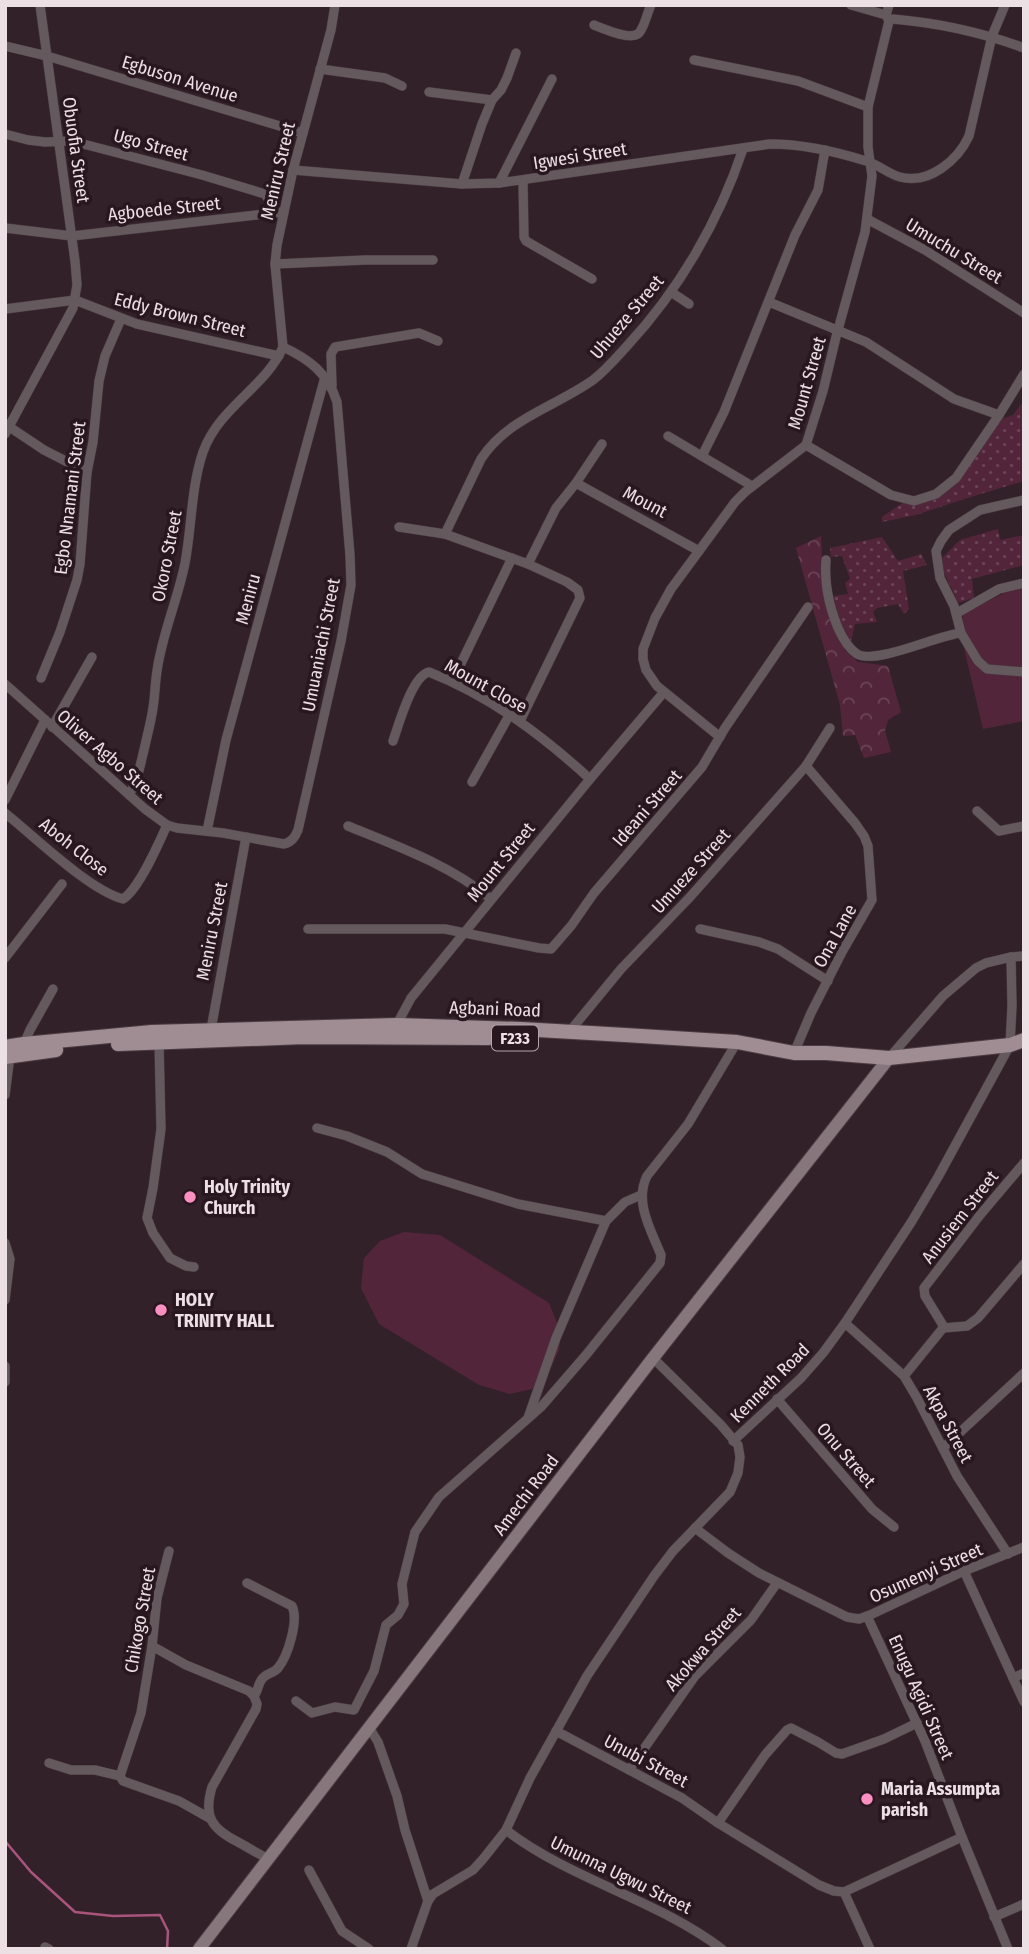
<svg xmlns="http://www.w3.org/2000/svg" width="1029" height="1954" font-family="'Fira Sans Condensed',sans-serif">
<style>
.green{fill:#52253b}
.forest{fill:url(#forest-crowns)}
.garden{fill:url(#garden-dots)}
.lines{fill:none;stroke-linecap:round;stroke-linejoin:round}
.stream{stroke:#a9547d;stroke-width:2.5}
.street-casing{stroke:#4d3c43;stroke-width:10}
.secondary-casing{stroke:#4d3c43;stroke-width:14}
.primary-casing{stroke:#4d3c43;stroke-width:16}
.street{stroke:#645a5e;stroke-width:9}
.secondary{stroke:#86777d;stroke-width:12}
.primary{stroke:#a08d94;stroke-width:14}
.poi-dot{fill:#fc8fc2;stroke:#29171f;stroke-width:2.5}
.labels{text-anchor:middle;stroke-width:7;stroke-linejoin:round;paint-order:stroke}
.shield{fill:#29171f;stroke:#b2a4aa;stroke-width:2}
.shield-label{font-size:16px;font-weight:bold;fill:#ece0e5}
.street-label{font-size:18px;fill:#ece0e5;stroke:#29171f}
.poi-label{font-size:18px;font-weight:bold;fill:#ece0e5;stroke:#29171f;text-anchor:start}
</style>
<defs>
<pattern id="forest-crowns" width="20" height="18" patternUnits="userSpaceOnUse" patternTransform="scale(1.75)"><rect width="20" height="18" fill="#52253b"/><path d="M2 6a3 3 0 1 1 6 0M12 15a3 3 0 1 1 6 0" fill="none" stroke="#6b4457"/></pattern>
<pattern id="garden-dots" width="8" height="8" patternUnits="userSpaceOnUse" patternTransform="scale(1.75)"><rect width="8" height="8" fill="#52253b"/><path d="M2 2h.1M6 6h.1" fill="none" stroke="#6b4457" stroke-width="1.8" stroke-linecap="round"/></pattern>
</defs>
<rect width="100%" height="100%" fill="#332129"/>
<g class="green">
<polygon points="1024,587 1024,669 985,664 966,634 962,614 1010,590"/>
<polygon points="963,644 984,670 1024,676 1024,721 983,729"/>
<polygon points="404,1232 440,1235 549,1303 561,1333 559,1350 549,1372 532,1389 510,1394 479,1385 379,1324 361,1288 364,1258 380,1241"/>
</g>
<polygon class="forest" points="821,536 823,585 830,616 845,650 858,662 888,666 901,712 888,720 885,731 891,752 864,758 855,735 843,736 840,705 796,548"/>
<g class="garden">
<polygon points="1022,403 1024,403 1024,481 964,499 916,515 882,522 882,517 904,502 928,500 960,475 1002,419 1013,415"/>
<polygon points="998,529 1000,540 1024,535 1024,565 972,579 974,598 958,603 944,572 942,558 960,540"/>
<polygon points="882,537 898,561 921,554 927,565 903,571 909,609 904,614 898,604 877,608 873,612 877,622 855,624 851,642 841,623 833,596 848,594 845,583 850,579 842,556 831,557 830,548"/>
</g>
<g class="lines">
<polyline class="stream" points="5,1841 31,1872 75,1912 113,1916 160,1915 168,1931 167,1949"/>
<defs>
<g id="street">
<polyline points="851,5 886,15"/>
<path d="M889,21L893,19C939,23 981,32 1024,48"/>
<path d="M594,25C604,29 631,41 639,33C645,26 647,13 651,5"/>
<polyline points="5,46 47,56 303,133"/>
<polyline points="694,60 798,81 868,107"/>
<polyline points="320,69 385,78 402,86"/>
<polyline points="429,92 492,100"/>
<polyline points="5,134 28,140 45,142 71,141 91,146 202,175 265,194 277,213"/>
<path d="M293,170L462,184L499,183L770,144C804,144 834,151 866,161C878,164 888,174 900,177C929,185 958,160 969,136L992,36L1005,5"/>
<polyline points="523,181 524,237 526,241 592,279"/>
<polyline points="499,183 552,79"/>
<polyline points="462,184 482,124 492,100 501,90 507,78 516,53"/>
<polyline points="867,219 925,250 1024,313"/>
<polyline points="5,228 72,236 282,212"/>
<polyline points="275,264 365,260 433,260"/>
<polyline points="671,292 689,304"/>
<polyline points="769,302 866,342 954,399 999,415 1024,374"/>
<polyline points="5,309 75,300 137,324 279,356"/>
<polyline points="283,347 275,264 277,245 293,170 331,30 335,5"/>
<polyline points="332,386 331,354 335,347 419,333 438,341"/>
<polyline points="5,424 44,450 87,472"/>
<polyline points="5,434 73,308 77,285 75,261 40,5"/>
<polyline points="668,436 752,486"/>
<polyline points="806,445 891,495 914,501 936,494 956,478 999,415"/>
<polyline points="702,456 724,412 795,235 818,190 825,150"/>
<polyline points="576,483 699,551"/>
<polyline points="1024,500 980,510 949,530 941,541 936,551 940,578 954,606 961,633 978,661 987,669 1024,672"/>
<polyline points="399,527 445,534 528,564 567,582 578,590 580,598 520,721"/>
<path d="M445,534L481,459C508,418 555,407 593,380C606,370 616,358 627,346C679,290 719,221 743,149"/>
<path d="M826,560C824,584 829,606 838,628C842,637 848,648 857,654C875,665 938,635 961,633"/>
<polyline points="528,564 556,508 576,483 602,444"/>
<polyline points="957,613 999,589 1024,583"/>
<polyline points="41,678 60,632 77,580 80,564 87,472 93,442 99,381 105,356 121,319"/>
<polyline points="452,682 512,558"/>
<path d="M5,684L145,809L167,825L177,828L223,833L284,844C292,842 295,837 298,830L341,641L351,585L350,555L337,402C328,373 309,359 283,347"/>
<polyline points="52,727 92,657"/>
<polyline points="720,737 657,686 646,670 643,659 643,649 655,618 671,589 735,502 745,492 806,445 823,391 836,337 865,232 872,176 868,147 868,107 889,21 886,15 889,5"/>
<path d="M393,741C399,724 412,676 429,672C490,696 542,735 590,779"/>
<polyline points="472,782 510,714"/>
<path d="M129,795C138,781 140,765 144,750C147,736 151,722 153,708C155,696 155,683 157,671C162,634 178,599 185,563C192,526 191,487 203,452C219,407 266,387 283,347"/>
<polyline points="5,800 45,720"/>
<polyline points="977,811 999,831 1024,826"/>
<path d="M5,813C35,837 89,890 123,899C139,889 159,843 167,825"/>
<path d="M348,826C397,846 450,865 491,899"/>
<polyline points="207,831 226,740 325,377"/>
<polyline points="308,929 445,929 539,948 551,949 571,926 594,893 702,767 725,728 808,607"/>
<polyline points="700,929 759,942 778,949 828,981"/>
<polyline points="5,958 62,884"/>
<polyline points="396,1026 411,998 590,779 664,692"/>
<polyline points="570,1031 621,969 690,897 806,766 830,728"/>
<polyline points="210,1035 246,837"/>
<polyline points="159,1042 161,1129 153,1188 147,1218 153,1233 170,1258 186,1266 194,1267"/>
<polyline points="24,1044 30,1030 53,989"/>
<polyline points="794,1053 811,1013 842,952 872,900 868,846 864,836 855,823 806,766"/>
<polyline points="889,1058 943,996 976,968 986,963 1011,957"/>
<polyline points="5,1095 10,1056"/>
<polyline points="317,1128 347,1136 387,1152 422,1174 518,1204 606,1221"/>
<polyline points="5,1243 10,1259 5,1300"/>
<polyline points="845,1323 904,1376 917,1398 957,1476 1008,1554"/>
<polyline points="944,1327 925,1296 924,1288 980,1215 1024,1163"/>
<polyline points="5,1366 5,1382"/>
<polyline points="904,1376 943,1328 967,1326 978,1318 1024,1264"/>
<polyline points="777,1399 872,1509 894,1527"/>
<polyline points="528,1418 556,1338 606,1221 625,1202 641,1195"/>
<polyline points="733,1441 801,1378 823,1353 845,1323 912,1221 938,1177 1010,1045 1012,1006 1011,957 1024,956"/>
<polyline points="943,1448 1024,1373"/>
<polyline points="695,1528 728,1553 759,1573 847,1617 859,1619 870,1615 964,1571 1024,1547"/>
<polyline points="169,1551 157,1598 152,1646 141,1713 120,1776 123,1781 179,1801 211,1819"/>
<polyline points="964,1571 1024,1702"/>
<path d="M247,1583L292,1606C299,1620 288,1656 278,1668C274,1673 268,1673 264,1677C258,1681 259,1690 254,1696L257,1704L256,1709L212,1787C203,1817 212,1829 238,1842C249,1848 258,1854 269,1859"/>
<polyline points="867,1616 925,1741 962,1837 1008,1949"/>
<polyline points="152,1646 186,1665 249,1691 254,1696"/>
<polyline points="1013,1678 1024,1673"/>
<path d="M296,1701L312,1713L335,1707L354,1710L374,1671L386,1625L398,1615L404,1604L402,1584L415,1532L439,1497L541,1407L586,1355L660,1263L661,1255C651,1230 634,1202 647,1176L688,1124L737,1042"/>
<polyline points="370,1729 378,1742 397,1796 405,1830 428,1901"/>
<polyline points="556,1731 682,1798 718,1823 819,1885 834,1891 844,1892 870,1949"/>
<polyline points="49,1763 71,1770 95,1770 120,1776"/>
<polyline points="629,1770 695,1676 751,1620 777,1583"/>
<polyline points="718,1823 765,1755 787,1730 791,1728 818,1742 836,1753 842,1754 884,1739 917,1723"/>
<path d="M506,1830C571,1880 656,1899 722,1949"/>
<polyline points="309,1870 342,1931 369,1949"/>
<polyline points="844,1892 962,1837"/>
<polyline points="994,1917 1024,1904"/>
<polyline points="45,1947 49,1949"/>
<polyline points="411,1949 428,1901 433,1894 473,1870 483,1859 506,1830 530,1778 587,1676 654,1576 673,1551 730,1492 738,1473 740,1457 738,1445 721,1425 653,1358"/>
</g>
<polyline id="secondary" points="199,1949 653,1358 889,1058"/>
<g id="primary">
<polyline points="118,1044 304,1037 489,1038"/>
<polyline points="5,1047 24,1044 152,1032 397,1025 521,1029 625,1035 737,1042 794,1053 826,1053 889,1058 1010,1045 1024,1040"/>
<polyline points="5,1057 56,1050"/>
</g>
</defs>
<use href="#street" class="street-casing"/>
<use href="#secondary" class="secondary-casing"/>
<use href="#primary" class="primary-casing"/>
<use href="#street" class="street"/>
<use href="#secondary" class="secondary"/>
<use href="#primary" class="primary"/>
</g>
<g class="poi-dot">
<circle cx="190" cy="1197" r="7"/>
<circle cx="161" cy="1310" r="7"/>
<circle cx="867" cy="1799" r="7"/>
</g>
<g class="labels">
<rect class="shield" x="492" y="1025.5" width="46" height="25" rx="5"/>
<g class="shield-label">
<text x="515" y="1044">F233</text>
</g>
<g class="street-label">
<text transform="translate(180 79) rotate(17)" y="6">Egbuson Avenue</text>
<text transform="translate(151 145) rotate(15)" y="6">Ugo Street</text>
<text transform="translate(76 150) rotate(82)" y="6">Obuofia Street</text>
<text transform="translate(580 156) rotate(-9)" y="6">Igwesi Street</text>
<text transform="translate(278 171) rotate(-77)" y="6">Meniru Street</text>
<text transform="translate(164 209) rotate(-6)" y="6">Agboede Street</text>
<text transform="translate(954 251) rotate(31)" y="6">Umuchu Street</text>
<text transform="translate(180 315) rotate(14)" y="6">Eddy Brown Street</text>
<text transform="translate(627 317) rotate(-50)" y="6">Uhueze Street</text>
<text transform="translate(807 383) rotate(-74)" y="6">Mount Street</text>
<text transform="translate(70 498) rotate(-83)" y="6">Egbo Nnamani Street</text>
<text transform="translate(645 502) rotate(28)" y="6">Mount</text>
<text transform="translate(167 556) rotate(-79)" y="6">Okoro Street</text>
<text transform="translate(248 599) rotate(-75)" y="6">Meniru</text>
<text transform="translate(321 645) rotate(-79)" y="6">Umuaniachi Street</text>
<text transform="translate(486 686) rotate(29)" y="6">Mount Close</text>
<text transform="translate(110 757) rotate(41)" y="6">Oliver Agbo Street</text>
<text transform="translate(647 808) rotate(-49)" y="6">Ideani Street</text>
<text transform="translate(74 847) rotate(38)" y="6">Aboh Close</text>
<text transform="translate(501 862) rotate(-51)" y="6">Mount Street</text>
<text transform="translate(691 871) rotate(-48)" y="6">Umueze Street</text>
<text transform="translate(212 931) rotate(-79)" y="6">Meniru Street</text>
<text transform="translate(835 936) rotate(-61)" y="6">Ona Lane</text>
<text transform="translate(495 1009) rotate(2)" y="6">Agbani Road</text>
<text transform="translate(960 1217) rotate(-52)" y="6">Anusiem Street</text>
<text transform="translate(770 1383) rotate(-45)" y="6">Kenneth Road</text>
<text transform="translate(948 1424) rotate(62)" y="6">Akpa Street</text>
<text transform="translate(846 1455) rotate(49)" y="6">Onu Street</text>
<text transform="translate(526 1495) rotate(-53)" y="6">Amechi Road</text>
<text transform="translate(926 1573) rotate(-24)" y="6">Osumenyi Street</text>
<text transform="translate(140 1620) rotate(-80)" y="6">Chikogo Street</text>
<text transform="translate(703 1649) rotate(-49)" y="6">Akokwa Street</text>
<text transform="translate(921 1697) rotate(66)" y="6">Enugu Agidi Street</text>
<text transform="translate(646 1761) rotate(28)" y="6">Unubi Street</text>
<text transform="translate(621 1875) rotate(26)" y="6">Umunna Ugwu Street</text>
</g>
<g class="poi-label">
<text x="204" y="1193">Holy Trinity<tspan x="204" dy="21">Church</tspan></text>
<text x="175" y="1306">HOLY<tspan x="175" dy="21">TRINITY HALL</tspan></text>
<text x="881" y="1795">Maria Assumpta<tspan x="881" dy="21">parish</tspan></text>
</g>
</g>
<rect width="1029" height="1954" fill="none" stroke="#ece0e5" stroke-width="14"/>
</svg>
